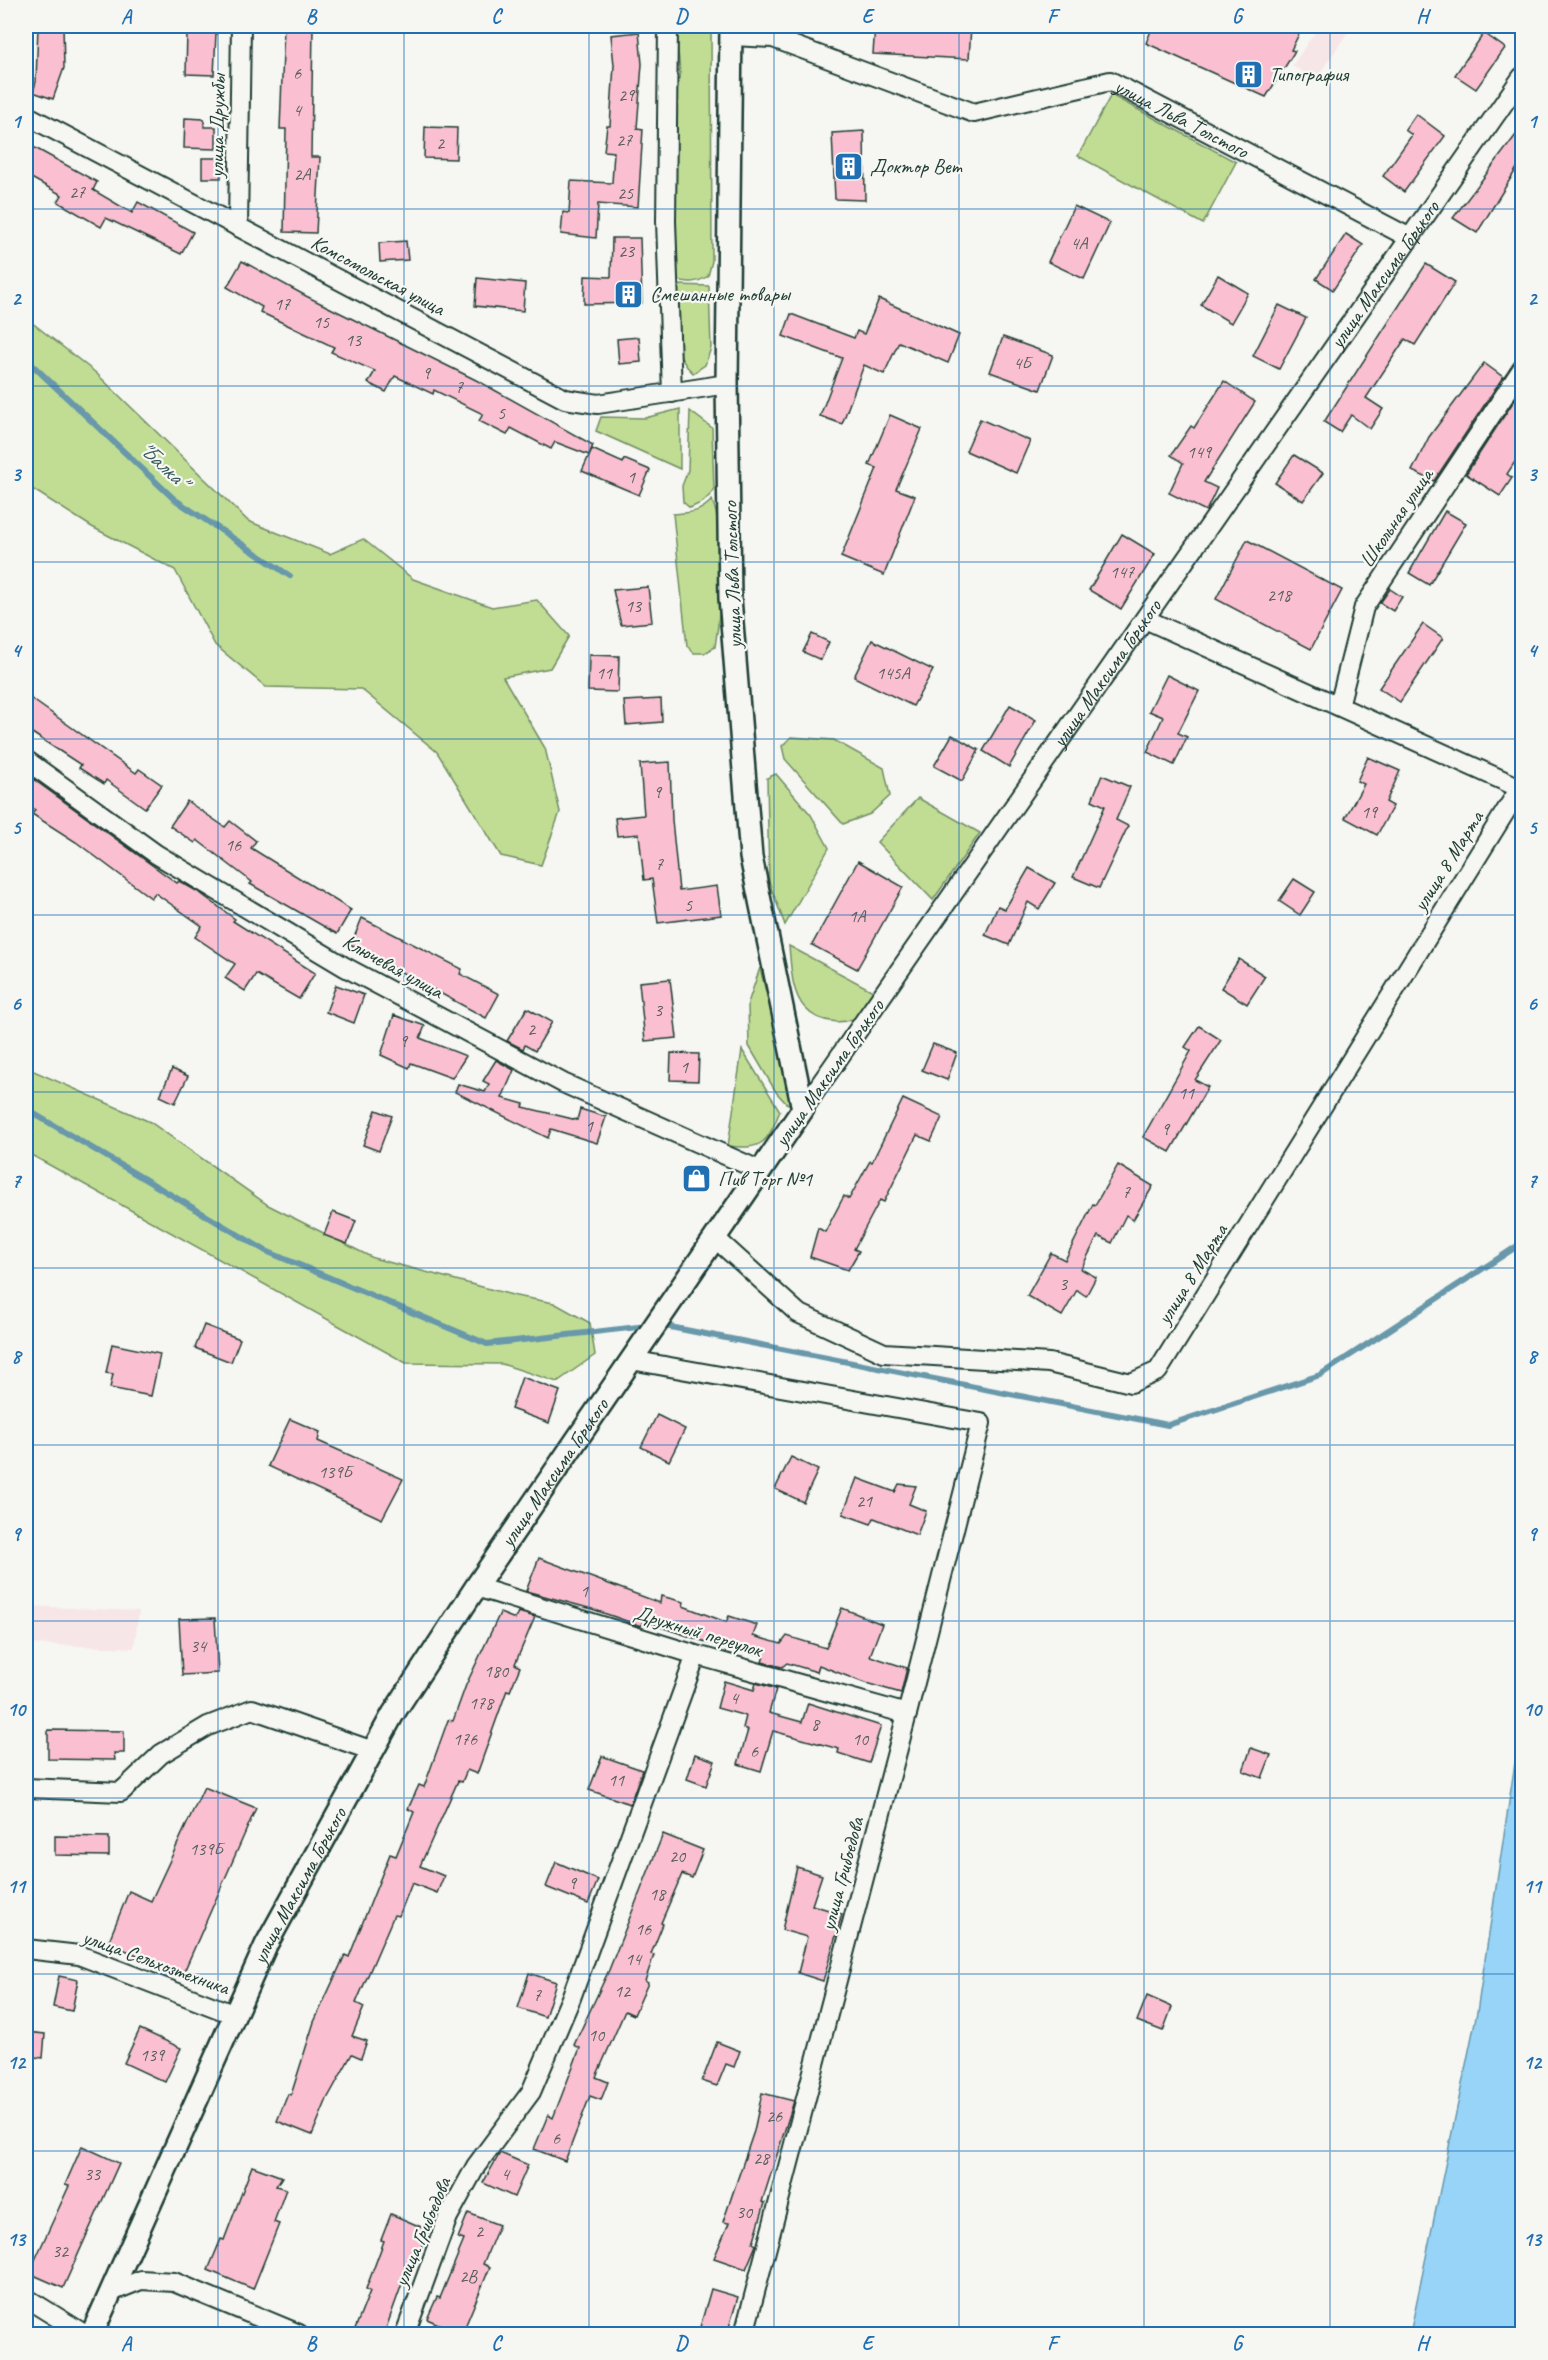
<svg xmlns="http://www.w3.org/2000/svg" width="1548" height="2360" font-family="Caveat,sans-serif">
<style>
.built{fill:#f7e6e8}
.green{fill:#c1dd94;stroke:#708d64;stroke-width:1.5}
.water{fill:#97d4f8;stroke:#6798aa;stroke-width:1.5}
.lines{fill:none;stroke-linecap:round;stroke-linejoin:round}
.stream{stroke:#6798aa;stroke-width:6}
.building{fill:#fac0d1;stroke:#1f3d34;stroke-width:1.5}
.minor-casing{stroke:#1f3d34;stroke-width:22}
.tertiary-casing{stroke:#1f3d34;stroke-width:26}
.minor{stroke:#f6f6f2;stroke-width:18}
.tertiary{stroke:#f6f6f2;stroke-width:21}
.grid{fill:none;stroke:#1f6fb2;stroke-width:1.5;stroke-opacity:0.55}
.labels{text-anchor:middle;stroke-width:4.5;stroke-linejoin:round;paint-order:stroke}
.number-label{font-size:18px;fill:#565e5b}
.poi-label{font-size:21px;fill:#1f3d34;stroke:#f6f6f2;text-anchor:start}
.street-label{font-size:21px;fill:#1f3d34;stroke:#f6f6f2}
.water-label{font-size:22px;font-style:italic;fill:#375b5b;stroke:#f6f6f2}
.neatline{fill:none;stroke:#1f6fb2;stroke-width:2}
.grid-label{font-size:20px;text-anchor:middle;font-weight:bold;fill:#1f6fb2}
</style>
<rect width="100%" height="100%" fill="#f6f6f2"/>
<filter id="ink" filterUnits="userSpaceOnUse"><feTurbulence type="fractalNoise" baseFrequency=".0167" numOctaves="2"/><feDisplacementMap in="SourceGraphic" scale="12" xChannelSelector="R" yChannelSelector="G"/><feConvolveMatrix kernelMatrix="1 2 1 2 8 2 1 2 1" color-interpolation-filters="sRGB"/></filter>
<g filter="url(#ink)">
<g class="built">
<polygon points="1319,26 1352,26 1316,79 1292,66"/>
<polygon points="26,1606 139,1611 134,1648 26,1644"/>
</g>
<g class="green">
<path d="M676,26H711L712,261L708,276C696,284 687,283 674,279L671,114L680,74Z"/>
<polygon points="1111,95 1236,162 1203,224 1078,156"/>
<path d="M675,285L709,286L711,348L705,365L693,373C667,350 675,317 675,285Z"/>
<polygon points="26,318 96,373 248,521 330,554 363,539 413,579 492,607 537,600 569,636 550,668 503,677 545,748 560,812 541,865 501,856 437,752 361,689 266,687 215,645 175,570 92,527 26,485"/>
<polygon points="680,409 680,469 596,431 601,417 645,418"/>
<polygon points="690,411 712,428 714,491 703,502 690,508 683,502 682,486 688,470"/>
<path d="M712,500C726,534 721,610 715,647L705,653H694L687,646L673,514C691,512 698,514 712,500Z"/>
<polygon points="791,737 834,740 884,768 890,796 870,814 843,824 785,759 782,746"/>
<polygon points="776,774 811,815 829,848 785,925 769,882 767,778"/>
<polygon points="918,798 980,833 933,900 877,842"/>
<path d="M789,946L873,991C870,997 867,1006 863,1011C850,1028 818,1023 805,1008C791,993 791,965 789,946Z"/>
<polygon points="760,968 795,1106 786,1103 776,1092 749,1046 748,1003"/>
<path d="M742,1050L780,1111C767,1143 763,1150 728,1146Z"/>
<polygon points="26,1065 29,1069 150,1122 268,1205 373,1258 516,1296 554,1303 590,1323 595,1355 557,1382 502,1364 406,1363 26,1152"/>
</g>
<polygon class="water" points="1522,1717 1522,2334 1410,2334 1477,2012"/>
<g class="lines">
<g class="stream">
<polyline points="26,359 174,499 290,576"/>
<polyline points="26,1109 266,1251 487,1344 647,1326"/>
<polyline points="660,1325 1168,1425 1320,1375 1522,1243"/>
</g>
</g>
<g class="building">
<polygon points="38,26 63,26 64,68 53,99 33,92 36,82"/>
<polygon points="284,26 313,26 311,157 320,157 316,233 284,232 286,129 280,129"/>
<polygon points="875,26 971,26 969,59 873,54"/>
<polygon points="1153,26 1303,26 1291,50 1295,51 1266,97 1146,43"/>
<polygon points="187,32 216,33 214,75 186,74"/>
<polygon points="639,32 642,64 637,128 643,129 638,207 598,204 596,238 561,234 563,212 569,213 571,181 612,183 614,152 604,151 607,126 610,126 614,65 611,35"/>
<polygon points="1484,33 1505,48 1476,89 1455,75"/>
<polygon points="1416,114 1445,136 1404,192 1383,176 1412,135 1405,130"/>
<polygon points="185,118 204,119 204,127 216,127 216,149 184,148"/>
<polygon points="425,127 457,128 456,159 424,158"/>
<polygon points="1522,127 1522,160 1477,233 1453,218"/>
<polygon points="864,131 865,200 835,199 832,133"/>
<polygon points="26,143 97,182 93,190 132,213 138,202 193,232 181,254 106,218 101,227 58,202 62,195 26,175"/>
<rect x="202" y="158" width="19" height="20"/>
<polygon points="1074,206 1110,223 1084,279 1048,262"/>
<polygon points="1346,234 1363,245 1333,290 1316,279"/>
<polygon points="612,238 640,238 642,303 584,304 585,276 611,277"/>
<polygon points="406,241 408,260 380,262 379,243"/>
<polygon points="242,261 306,296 480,382 593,445 589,455 555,442 551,449 511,428 507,435 479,421 483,414 434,390 433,394 395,376 386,392 368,383 375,371 331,352 334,347 260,312 262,307 227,287"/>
<polygon points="1426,264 1455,282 1415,345 1405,339 1366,398 1383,409 1370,429 1351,415 1340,432 1324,422"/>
<polygon points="1218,275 1248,293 1231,323 1201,305"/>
<polygon points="477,278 525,283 523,311 475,306"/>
<polygon points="879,299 959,335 948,363 899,342 884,374 864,365 842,424 820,416 842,358 783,336 791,314 854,338 857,331 864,334"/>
<polygon points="1279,305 1306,318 1279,369 1253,356"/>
<polygon points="639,337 641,362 619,364 617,339"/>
<polygon points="1003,337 1053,355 1040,390 990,372"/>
<polygon points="1484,363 1503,377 1434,481 1412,471 1429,437"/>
<polygon points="1224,381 1255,402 1204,482 1217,488 1206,511 1169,493 1183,463 1171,455 1191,426 1194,428"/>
<polygon points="1521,390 1522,451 1507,474 1512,478 1500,496 1466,474"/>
<polygon points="890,415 922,429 896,489 915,496 884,575 841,557 877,468 869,465"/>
<polygon points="980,419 1030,441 1016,473 966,451"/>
<polygon points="592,449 623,463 624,459 650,470 639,495 582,471"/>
<polygon points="1294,455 1323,473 1303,501 1275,483"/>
<polygon points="1445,511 1466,523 1429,585 1409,573"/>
<polygon points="1122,534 1155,554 1121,609 1089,590"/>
<polygon points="1247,540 1342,590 1311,649 1216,599"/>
<polygon points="648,587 652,622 621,625 613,590"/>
<polygon points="1390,589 1402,597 1393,611 1380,603"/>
<polygon points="1423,624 1443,638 1400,702 1379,688"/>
<polygon points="812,634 829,642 821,660 803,652"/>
<polygon points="872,640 933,670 913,706 854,677"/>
<polygon points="589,655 619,656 618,692 588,691"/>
<polygon points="1167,675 1199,691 1178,733 1187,737 1174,765 1147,752 1163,717 1149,711"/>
<polygon points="26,695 136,773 139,769 162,785 145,808 106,780 104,784 79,768 81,765 26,729"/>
<polygon points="661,699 662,722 626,725 624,701"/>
<polygon points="1010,705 1036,720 1009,767 983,751"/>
<polygon points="952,735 979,750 962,781 934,766"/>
<polygon points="1368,757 1400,771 1386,802 1393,806 1377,835 1345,818 1364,784 1357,781"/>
<polygon points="670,762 672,820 679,891 717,886 721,915 658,923 652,879 644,880 639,834 617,836 615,818 644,815 640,764"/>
<polygon points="26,774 177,883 179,881 200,893 235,919 233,921 315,973 299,999 256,974 245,991 225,978 235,964 195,937 202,926 155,893 151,898 76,842 32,814 35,810 29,806 26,811"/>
<polygon points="1102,775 1130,787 1116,820 1128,826 1099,888 1073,877 1105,806 1092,800"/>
<polygon points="187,801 225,827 230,821 256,841 251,848 351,910 337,934 250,884 252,882 197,840 195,843 170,826"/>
<polygon points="858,861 903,887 857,969 812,945"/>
<polygon points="1029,868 1055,883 1039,909 1028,902 1009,945 985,935 998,906 1005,909"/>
<polygon points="1294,879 1315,892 1300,915 1279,901"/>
<polygon points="362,918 462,969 460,974 499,994 486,1018 351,945"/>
<polygon points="1239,959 1265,976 1247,1004 1221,988"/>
<polygon points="670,979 677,1038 645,1041 639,982"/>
<polygon points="336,985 364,995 354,1023 326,1012"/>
<polygon points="527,1008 552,1022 535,1051 525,1045 523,1049 507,1041"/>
<polygon points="394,1015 425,1026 420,1038 466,1056 452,1078 411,1063 409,1068 381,1055"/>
<polygon points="1199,1026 1221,1040 1195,1080 1208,1087 1170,1152 1143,1137 1191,1051 1185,1047"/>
<polygon points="933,1044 957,1053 947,1080 922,1070"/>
<polygon points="671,1053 699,1054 698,1081 670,1080"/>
<polygon points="496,1060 514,1070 502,1098 524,1104 523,1107 577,1120 580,1109 606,1117 597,1143 551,1129 548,1138 455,1092 458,1084 485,1092 489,1084 483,1081"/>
<polygon points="172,1069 188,1076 175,1103 160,1096"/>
<polygon points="903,1099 942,1117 931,1141 917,1135 884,1202 880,1200 854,1249 859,1251 848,1270 810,1257 818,1228 825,1232 844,1196 849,1199 870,1161 872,1162"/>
<polygon points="376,1110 392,1116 379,1151 363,1145"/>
<polygon points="1118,1165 1153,1186 1133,1220 1126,1215 1112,1243 1098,1236 1081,1269 1096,1277 1086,1296 1077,1290 1062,1316 1027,1296 1051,1253 1065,1260 1093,1204 1095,1205"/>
<polygon points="333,1212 356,1221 347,1244 324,1235"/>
<polygon points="204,1325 240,1339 231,1362 195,1348"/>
<polygon points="112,1344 160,1354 151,1396 110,1388 113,1374 106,1373"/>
<polygon points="522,1377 560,1391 549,1423 511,1409"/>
<polygon points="657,1415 685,1429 669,1461 641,1447"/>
<polygon points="290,1419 320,1432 318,1441 403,1479 382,1519 268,1466"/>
<polygon points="791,1457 818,1470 803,1502 775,1489"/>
<polygon points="857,1478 895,1492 899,1484 916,1486 909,1504 926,1511 917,1535 874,1518 871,1524 843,1514"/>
<polygon points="539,1558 660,1603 661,1596 684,1602 683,1606 726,1622 729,1616 757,1625 753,1636 781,1644 787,1636 826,1648 842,1608 882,1624 870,1656 907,1668 901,1693 862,1682 819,1665 817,1672 787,1663 782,1667 762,1662 764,1656 711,1639 709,1643 643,1621 641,1626 592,1609 526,1591"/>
<polygon points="518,1612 535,1617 515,1664 520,1667 510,1691 507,1690 477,1774 467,1770 462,1782 458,1781 420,1866 444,1876 437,1893 412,1883 399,1916 394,1915 356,2003 364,2007 352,2036 367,2041 361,2058 352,2054 327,2099 312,2135 277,2121 288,2094 291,2095 314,2022 345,1955 349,1957 390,1854 396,1856 414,1812 408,1809 419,1785 424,1787 448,1720 453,1721 466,1685 500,1613 515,1619"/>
<polygon points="215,1618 218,1673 182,1675 179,1619"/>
<polygon points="724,1681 754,1690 756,1683 776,1689 769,1713 802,1722 808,1703 881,1726 869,1763 838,1753 839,1749 773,1731 761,1771 738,1764 748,1730 743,1728 746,1716 717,1708"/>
<polygon points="48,1730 124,1731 124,1753 114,1753 115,1760 48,1759"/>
<polygon points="1251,1748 1271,1755 1262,1778 1243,1771"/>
<polygon points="695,1754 715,1761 706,1786 687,1779"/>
<polygon points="602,1756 642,1770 630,1804 589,1790"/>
<polygon points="204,1787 256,1808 183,1974 108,1943 129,1891 151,1901"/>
<polygon points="663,1834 703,1850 692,1878 682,1874 661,1923 663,1924 651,1954 654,1955 645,1981 648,1983 634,2015 625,2011 596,2077 608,2082 601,2100 590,2096 565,2161 534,2149 548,2115 553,2118 580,2048 574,2045 609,1970"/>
<polygon points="55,1836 109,1837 109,1856 55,1855"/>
<polygon points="556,1862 598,1880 588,1904 546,1887"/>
<polygon points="797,1867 822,1875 812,1905 842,1914 823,1981 798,1973 807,1937 782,1930"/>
<polygon points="529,1973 556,1982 545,2017 518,2008"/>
<polygon points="59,1976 78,1980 72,2011 53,2007"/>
<polygon points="1147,1996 1172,2007 1163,2031 1137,2021"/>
<polygon points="140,2029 181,2048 165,2082 124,2063"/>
<polygon points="26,2032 45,2034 43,2058 26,2056"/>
<polygon points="717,2042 740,2051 734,2067 726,2064 717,2086 702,2081"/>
<polygon points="762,2093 794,2101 762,2202 765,2203 753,2243 756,2245 746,2269 714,2258 729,2223 723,2222 754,2131"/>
<polygon points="82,2146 119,2163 63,2288 29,2273 69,2186 65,2185"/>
<polygon points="500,2153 528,2165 514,2197 483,2183"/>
<polygon points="252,2166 282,2177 276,2186 286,2189 274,2222 279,2224 253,2289 208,2270 221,2239 224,2240"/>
<polygon points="468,2213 499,2225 483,2264 490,2267 462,2334 427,2319 437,2297 440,2298 464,2240 458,2238"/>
<polygon points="391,2214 428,2230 418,2255 413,2253 384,2334 353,2334 370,2291 366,2289 384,2241 381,2240"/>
<polygon points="711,2289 738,2297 727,2334 698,2334"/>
</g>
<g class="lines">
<defs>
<g id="minor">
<polyline points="668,26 666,221 672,393"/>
<path id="s1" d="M732,36L773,38L974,113L1110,81L1410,238"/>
<polyline points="26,115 565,399 598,404 727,384"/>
<polyline points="238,227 241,26"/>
<polyline points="1339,706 1364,607 1522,369"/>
<polyline points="26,760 156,854 345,967 563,1083 761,1171"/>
<path id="s2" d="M803,1109L1522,77"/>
<polyline points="715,1238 798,1313 884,1353 1049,1363 1131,1383 1158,1371 1520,788 1145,619"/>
<polyline points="631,1360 981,1423 907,1714 744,2334"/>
<polyline points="476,1587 696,1655 907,1714"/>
<polyline points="26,1788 121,1792 161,1754 208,1726 252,1709 373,1751"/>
<polyline points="26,1949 79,1955 235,2015"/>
<polyline points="111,2292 141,2280 174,2282 299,2334"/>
<polyline points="26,2298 84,2334"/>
<polyline points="405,2334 448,2217 476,2166 531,2092 571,1998 696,1655"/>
</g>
<g id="tertiary">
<path id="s3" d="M92,2334L266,1945L393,1714L476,1587L803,1109L751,857L730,598L727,384L731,26"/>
</g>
</defs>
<use href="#minor" class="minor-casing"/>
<use href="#tertiary" class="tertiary-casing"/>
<use href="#minor" class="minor"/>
<use href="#tertiary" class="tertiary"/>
</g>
</g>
<path class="grid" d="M218,26V2334M404,26V2334M589,26V2334M774,26V2334M959,26V2334M1144,26V2334M1330,26V2334M26,209H1522M26,386H1522M26,562H1522M26,739H1522M26,915H1522M26,1092H1522M26,1268H1522M26,1445H1522M26,1621H1522M26,1798H1522M26,1974H1522M26,2151H1522"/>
<defs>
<symbol id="building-square" viewBox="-11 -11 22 22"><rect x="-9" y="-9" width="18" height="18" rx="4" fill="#1f6fb2" stroke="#f6f6f2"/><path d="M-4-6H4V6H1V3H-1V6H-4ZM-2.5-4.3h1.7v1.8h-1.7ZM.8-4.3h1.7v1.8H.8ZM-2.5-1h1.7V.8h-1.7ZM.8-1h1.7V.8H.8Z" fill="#fff"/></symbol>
<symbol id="shop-square" viewBox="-11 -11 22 22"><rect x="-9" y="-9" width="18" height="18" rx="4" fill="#1f6fb2" stroke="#f6f6f2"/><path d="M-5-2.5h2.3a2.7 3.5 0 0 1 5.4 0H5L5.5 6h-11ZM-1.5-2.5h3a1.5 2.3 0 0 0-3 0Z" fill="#fff"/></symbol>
</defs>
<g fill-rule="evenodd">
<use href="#building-square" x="1232" y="58" width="33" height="33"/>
<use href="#building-square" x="832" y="150" width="33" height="33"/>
<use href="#building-square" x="612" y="278" width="33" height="33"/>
<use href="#shop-square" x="680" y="1162" width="33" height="33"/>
</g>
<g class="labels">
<g class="number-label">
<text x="297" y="79">6</text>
<text x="626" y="101">29</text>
<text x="297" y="116">4</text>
<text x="624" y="146">27</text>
<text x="440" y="149">2</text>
<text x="302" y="180">2А</text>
<text x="77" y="198">27</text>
<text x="625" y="199">25</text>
<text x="1079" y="249">4А</text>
<text x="626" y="257">23</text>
<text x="282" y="310">17</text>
<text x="321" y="328">15</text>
<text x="353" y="346">13</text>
<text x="1022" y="369">4Б</text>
<text x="426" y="379">9</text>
<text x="459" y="393">7</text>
<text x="501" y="419">5</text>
<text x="1199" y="458">149</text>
<text x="631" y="483">1</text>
<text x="1122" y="578">147</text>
<text x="1279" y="601">218</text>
<text x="633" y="612">13</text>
<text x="604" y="679">11</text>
<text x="893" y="679">145А</text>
<text x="657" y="798">9</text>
<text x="1369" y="818">19</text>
<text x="233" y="851">16</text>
<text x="659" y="870">7</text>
<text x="688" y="911">5</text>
<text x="857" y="922">1А</text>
<text x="658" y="1016">3</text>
<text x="531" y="1035">2</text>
<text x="403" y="1047">9</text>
<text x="684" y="1073">1</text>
<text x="1186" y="1099">11</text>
<text x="589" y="1132">1</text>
<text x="1165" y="1135">9</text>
<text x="1126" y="1198">7</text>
<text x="1063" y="1290">3</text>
<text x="335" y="1478">139Б</text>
<text x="864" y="1507">21</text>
<text x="584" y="1597">1</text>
<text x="198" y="1652">34</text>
<text x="496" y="1677">180</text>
<text x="734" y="1704">4</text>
<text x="481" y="1709">178</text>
<text x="815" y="1730">8</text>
<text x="465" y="1745">176</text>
<text x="860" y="1745">10</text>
<text x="754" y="1757">6</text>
<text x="616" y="1786">11</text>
<text x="206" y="1855">139Б</text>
<text x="677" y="1862">20</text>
<text x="572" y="1889">9</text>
<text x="657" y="1900">18</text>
<text x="643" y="1935">16</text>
<text x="633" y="1965">14</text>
<text x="622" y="1997">12</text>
<text x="537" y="2001">7</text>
<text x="596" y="2041">10</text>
<text x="152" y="2061">139</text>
<text x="774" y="2122">26</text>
<text x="556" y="2144">6</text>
<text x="761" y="2164">28</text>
<text x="92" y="2180">33</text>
<text x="505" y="2180">4</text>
<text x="744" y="2218">30</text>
<text x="479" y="2237">2</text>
<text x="60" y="2257">32</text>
<text x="468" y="2282">2В</text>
</g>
<g class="poi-label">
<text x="1269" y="81">Типография</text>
<text x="870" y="173">Доктор Вет</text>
<text x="650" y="301">Смешанные товары</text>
<text x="718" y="1186">Пив Торг №1</text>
</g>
<g class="street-label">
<text dy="7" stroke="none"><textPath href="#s1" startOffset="476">улица Льва Толстого</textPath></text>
<text transform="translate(217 126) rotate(-89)" y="7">улица Дружбы</text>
<text transform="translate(378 275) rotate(28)" y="7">Комсомольская улица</text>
<text dy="7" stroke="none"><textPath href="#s2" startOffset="1017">улица Максима Горького</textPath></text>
<text transform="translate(1396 518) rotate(-56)" y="7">Школьная улица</text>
<text transform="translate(732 575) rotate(-92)" y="7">улица Льва Толстого</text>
<text dy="7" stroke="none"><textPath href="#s2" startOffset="531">улица Максима Горького</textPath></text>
<text transform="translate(1448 861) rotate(-58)" y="7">улица 8 Марта</text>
<text transform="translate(393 966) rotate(29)" y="7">Ключевая улица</text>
<text transform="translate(829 1073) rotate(-55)" y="7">улица Максима Горького</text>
<text transform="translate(1192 1274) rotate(-58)" y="7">улица 8 Марта</text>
<text dy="7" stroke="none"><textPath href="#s3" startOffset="980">улица Максима Горького</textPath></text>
<text transform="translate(698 1631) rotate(17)" y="7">Дружный переулок</text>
<text transform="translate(842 1874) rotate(-75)" y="7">улица Грибоедова</text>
<text dy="7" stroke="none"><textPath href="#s3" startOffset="494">улица Максима Горького</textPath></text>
<text transform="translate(156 1962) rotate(20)" y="7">улица Сельхозтехника</text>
<text transform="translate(422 2232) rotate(-67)" y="7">улица Грибоедова</text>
</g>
<g class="water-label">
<text transform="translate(163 463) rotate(43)" y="8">"Балка"</text>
</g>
</g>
<rect width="1548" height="2360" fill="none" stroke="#f6f6f2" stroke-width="66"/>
<rect x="33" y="33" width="1482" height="2294" class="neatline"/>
<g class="grid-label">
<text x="126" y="23">A</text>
<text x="311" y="23">B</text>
<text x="496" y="23">C</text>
<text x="681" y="23">D</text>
<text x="867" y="23">E</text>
<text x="1052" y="23">F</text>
<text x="1237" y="23">G</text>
<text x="1422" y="23">H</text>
<text x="16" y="128">1</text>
<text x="1532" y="128">1</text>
<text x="16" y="305">2</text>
<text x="1532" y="305">2</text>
<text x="16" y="481">3</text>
<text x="1532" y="481">3</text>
<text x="16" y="657">4</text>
<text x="1532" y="657">4</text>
<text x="16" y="834">5</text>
<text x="1532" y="834">5</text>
<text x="16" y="1010">6</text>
<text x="1532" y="1010">6</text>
<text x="16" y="1187">7</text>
<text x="1532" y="1187">7</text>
<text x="16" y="1363">8</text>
<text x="1532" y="1363">8</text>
<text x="16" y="1540">9</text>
<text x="1532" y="1540">9</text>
<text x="16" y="1716">10</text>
<text x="1532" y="1716">10</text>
<text x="16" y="1893">11</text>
<text x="1532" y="1893">11</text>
<text x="16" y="2069">12</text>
<text x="1532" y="2069">12</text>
<text x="16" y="2246">13</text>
<text x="1532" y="2246">13</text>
<text x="126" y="2350">A</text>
<text x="311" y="2350">B</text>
<text x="496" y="2350">C</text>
<text x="681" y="2350">D</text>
<text x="867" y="2350">E</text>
<text x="1052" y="2350">F</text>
<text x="1237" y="2350">G</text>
<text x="1422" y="2350">H</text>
</g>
</svg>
